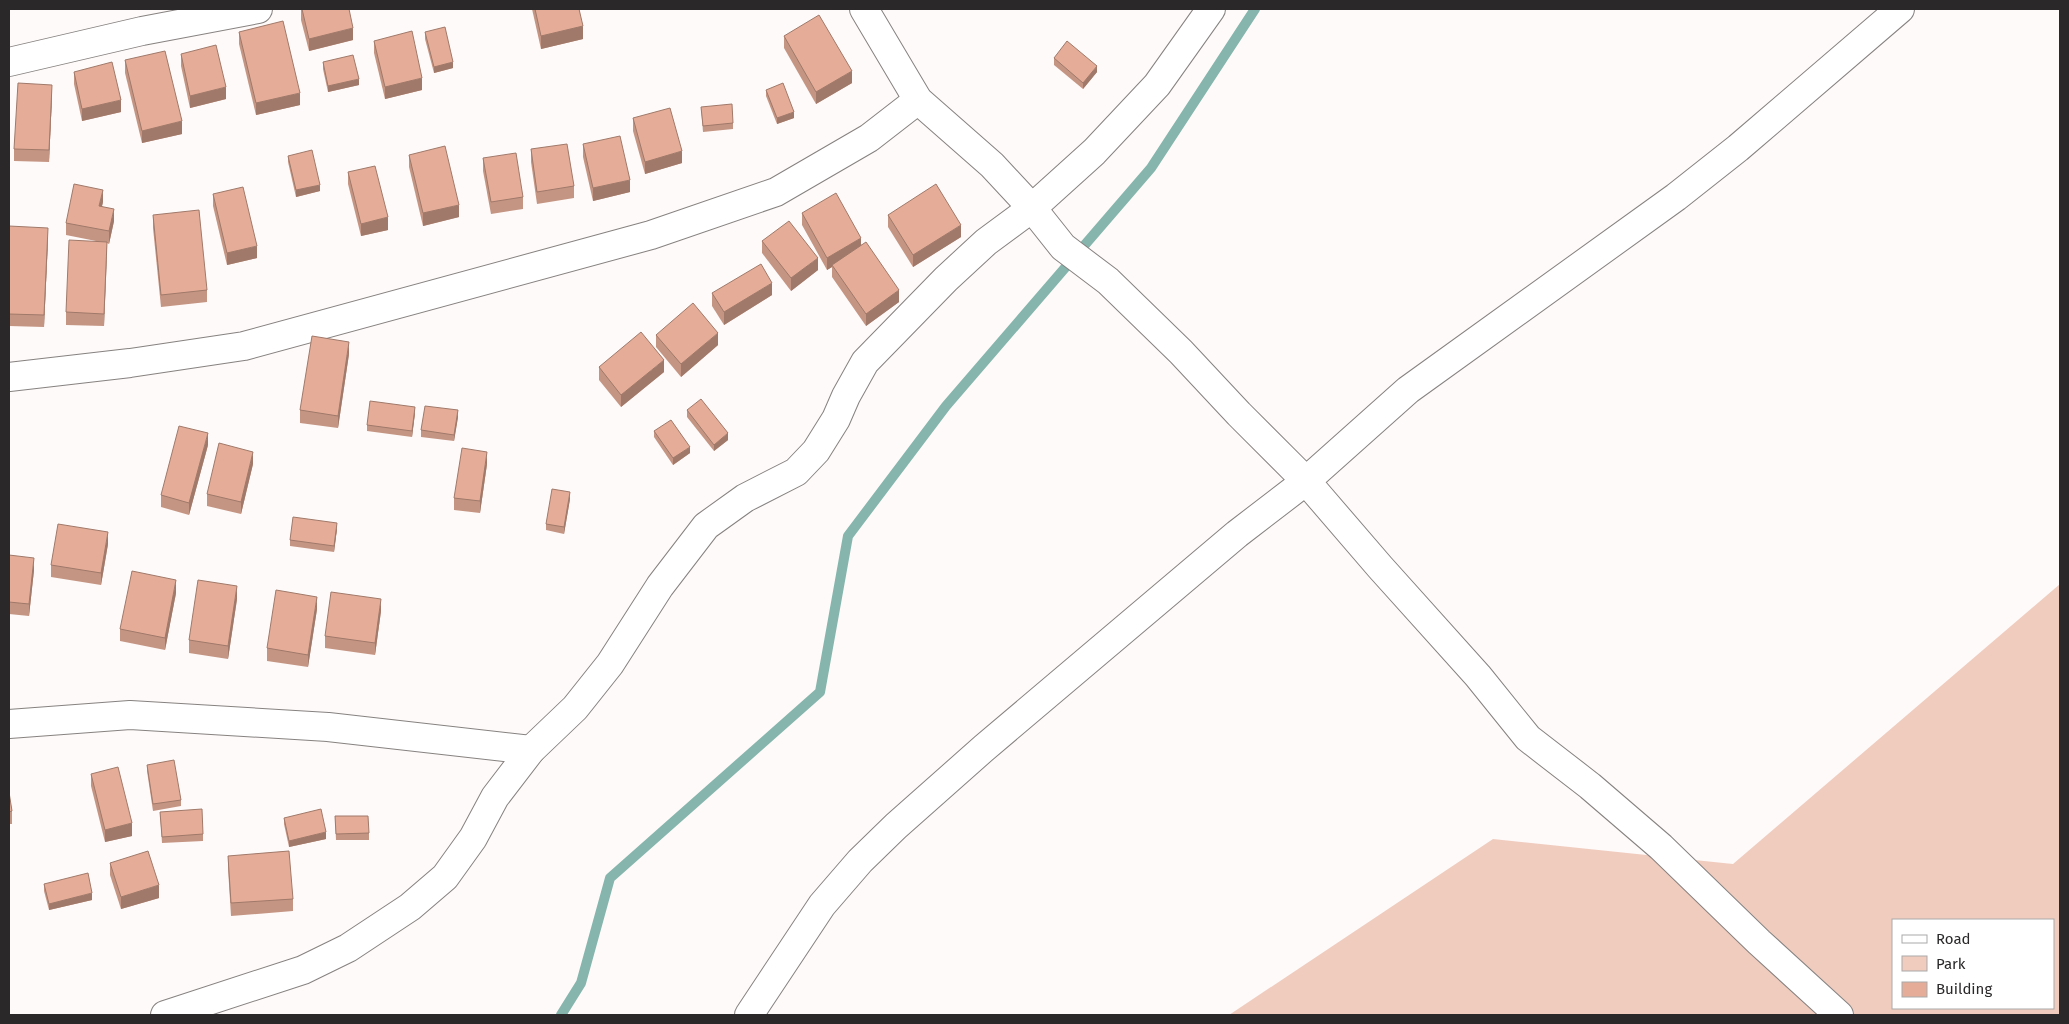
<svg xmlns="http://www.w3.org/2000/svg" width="2069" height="1024" font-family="'Fira Sans',sans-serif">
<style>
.green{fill:#f0ccbf;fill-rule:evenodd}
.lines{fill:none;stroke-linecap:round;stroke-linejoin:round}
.stream{stroke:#85b5ac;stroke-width:10}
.minor-casing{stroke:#868280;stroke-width:30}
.minor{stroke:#fff;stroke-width:28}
.wall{fill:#c59583}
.shaded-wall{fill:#a0796a}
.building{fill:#e5ad98;stroke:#a0796a}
</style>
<rect width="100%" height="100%" fill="#fefaf9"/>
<path class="green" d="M2060,584V1015H1229L1493,839L1733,864ZM1893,920H2053V1008H1893Z"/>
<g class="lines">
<polyline class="stream" points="561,1015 581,983 610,878 820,692 848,536 946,406 1151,168 1255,9"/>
<defs>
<g id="minor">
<polyline points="864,9 918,100 992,165 1032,208 1063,247 1108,281 1181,352 1239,414 1306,481 1380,567 1478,676 1528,738 1590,786 1661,847 1759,942 1839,1015"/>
<polyline points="9,62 142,31 258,9"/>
<polyline points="9,377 130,363 244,346 651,235 776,192 869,138 918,100"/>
<polyline points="9,724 130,715 328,727 531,750"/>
<polyline points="165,1015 303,970 348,948 410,907 445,877 473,838 495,797 531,750 575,708 610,664 660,586 706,526 745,498 796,472 816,451 836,419 846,396 865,362 946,279 986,242 1032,208 1094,152 1157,85 1211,9"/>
<polyline points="749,1015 822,905 860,861 896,826 984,748 1237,534 1306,481 1408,390 1676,197 1738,148 1900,9"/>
</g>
</defs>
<use href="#minor" class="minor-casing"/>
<use href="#minor" class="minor"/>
</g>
<g class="wall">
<polygon points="301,9 353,40 309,51 301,20"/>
<polygon points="532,9 579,9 583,39 541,49"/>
<polygon points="239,32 300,105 256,115 239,44"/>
<polygon points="425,32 453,68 434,73 425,39"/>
<polygon points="784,36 852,83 816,104 784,48"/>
<polygon points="374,41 422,90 385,99 374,53"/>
<polygon points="181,54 226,99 190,108 181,66"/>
<polygon points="1054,58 1097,72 1083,89 1054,65"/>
<polygon points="125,60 182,134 142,143 125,73"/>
<polygon points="323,62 359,85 328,92 323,69"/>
<polygon points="74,72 121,112 82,121 74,84"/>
<polygon points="766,90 794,118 777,124 766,96"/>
<polygon points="52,97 49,162 14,161 14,149"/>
<polygon points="701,107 733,123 733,129 703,132"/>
<polygon points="633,118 682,163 645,174 633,131"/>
<polygon points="583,144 630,192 593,201 583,157"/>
<polygon points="531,149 574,186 574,198 537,204 531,162"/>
<polygon points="409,155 459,217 423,226 409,167"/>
<polygon points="288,156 320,191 296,197 288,162"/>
<polygon points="483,158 523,197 523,209 491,214 483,171"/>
<polygon points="348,172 388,230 361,236 348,184"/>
<polygon points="213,194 257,258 227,265 213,206"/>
<polygon points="103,202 102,206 114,221 109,244 107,243 104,326 66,325 66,312 96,241 66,235 66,223"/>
<polygon points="802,213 861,244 899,302 866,326 832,277 832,267 827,270 802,225"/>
<polygon points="153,215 207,290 207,302 161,307 153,228"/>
<polygon points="888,215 961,237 913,267 888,227"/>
<polygon points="9,226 48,240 44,327 9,326"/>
<polygon points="762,241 818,270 791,291 762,253"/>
<polygon points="712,293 772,295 724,325 712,306"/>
<polygon points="656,335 718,345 681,377 656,347"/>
<polygon points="349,354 338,428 300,423 300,410"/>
<polygon points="599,367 664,372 621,407 599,380"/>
<polygon points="687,410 728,440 714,451 687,417"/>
<polygon points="415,413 412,437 367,431 367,425"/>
<polygon points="458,417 454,441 421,437 421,430"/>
<polygon points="654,431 690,453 673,465 654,437"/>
<polygon points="208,445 189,515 161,507 161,495"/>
<polygon points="253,464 241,514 207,506 207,494"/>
<polygon points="487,464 480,513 454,510 454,498"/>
<polygon points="570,499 564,534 546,530 546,524"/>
<polygon points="337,529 334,552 290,546 290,540"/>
<polygon points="108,544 101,585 51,577 51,565"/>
<polygon points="9,555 34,570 29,616 9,614"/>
<polygon points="176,593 165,650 120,641 120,629"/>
<polygon points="237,599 228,659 189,653 189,640"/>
<polygon points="317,609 308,667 267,661 267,648"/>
<polygon points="381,611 375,655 325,648 325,636"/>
<polygon points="147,765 181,800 181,806 153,811 147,771"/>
<polygon points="91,774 132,836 105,842 91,786"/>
<polygon points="9,792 12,811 12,824 9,824"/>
<polygon points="160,812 203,834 203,841 162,843"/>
<polygon points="335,816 369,833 369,840 336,840"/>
<polygon points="284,818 326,839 289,847 284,824"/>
<polygon points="228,856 293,899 293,911 231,916 228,868"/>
<polygon points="110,863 159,898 121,909 110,875"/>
<polygon points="44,884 92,900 49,910 44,891"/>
</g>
<g class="shaded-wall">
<polygon points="583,26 583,39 541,49 541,36"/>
<polygon points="353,28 353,40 309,51 309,39"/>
<polygon points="453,62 453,68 434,73 434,67"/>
<polygon points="1097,66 1097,72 1083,89 1083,83"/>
<polygon points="852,71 852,83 816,104 816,92"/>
<polygon points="422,78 422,90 385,99 385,87"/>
<polygon points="359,79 359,85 328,92 328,86"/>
<polygon points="52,85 52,97 49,162 49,150"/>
<polygon points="226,87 226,99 190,108 190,96"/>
<polygon points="300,93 300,105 256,115 256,103"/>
<polygon points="121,100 121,112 82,121 82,109"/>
<polygon points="794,112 794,118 777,124 777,118"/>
<polygon points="182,121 182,134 142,143 142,131"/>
<polygon points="682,151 682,163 645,174 645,162"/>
<polygon points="630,180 630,192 593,201 593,188"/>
<polygon points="320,185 320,191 296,197 296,190"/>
<polygon points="103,190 103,202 99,218 99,206"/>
<polygon points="459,205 459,217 423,226 423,213"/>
<polygon points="114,209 114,221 109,244 109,231"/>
<polygon points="388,217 388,230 361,236 361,224"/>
<polygon points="961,225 961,237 913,267 913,255"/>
<polygon points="48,228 48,240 44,327 44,315"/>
<polygon points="861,238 861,250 832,265 832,267 827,270 827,258"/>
<polygon points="107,242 107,254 104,326 104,314"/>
<polygon points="257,246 257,258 227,265 227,253"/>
<polygon points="818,258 818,270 791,291 791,278"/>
<polygon points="772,283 772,295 724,325 724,312"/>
<polygon points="899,290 899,302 866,326 866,314"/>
<polygon points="718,333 718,345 681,377 681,364"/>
<polygon points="349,342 349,354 338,428 338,416"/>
<polygon points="664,360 664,372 621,407 621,395"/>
<polygon points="415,407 415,413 412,437 412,431"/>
<polygon points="458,410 458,417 454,441 454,435"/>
<polygon points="208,433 208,445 189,515 189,503"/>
<polygon points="728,433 728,440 714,451 714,445"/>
<polygon points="690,447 690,453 673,465 673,458"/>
<polygon points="253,452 253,464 241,514 241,502"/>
<polygon points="487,452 487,464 480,513 480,501"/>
<polygon points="570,492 570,499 564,534 564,527"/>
<polygon points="337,523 337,529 334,552 334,546"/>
<polygon points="108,532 108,544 101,585 101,573"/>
<polygon points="34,558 34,570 29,616 29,604"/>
<polygon points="176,580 176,593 165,650 165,638"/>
<polygon points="237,586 237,599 228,659 228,646"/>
<polygon points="317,597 317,609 308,667 308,655"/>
<polygon points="381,599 381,611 375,655 375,643"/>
<polygon points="132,823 132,836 105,842 105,830"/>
<polygon points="326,832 326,839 289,847 289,841"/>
<polygon points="159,885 159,898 121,909 121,897"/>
<polygon points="92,893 92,900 49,910 49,904"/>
</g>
<g class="building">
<polygon points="302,9 349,9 353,28 309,39"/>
<polygon points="535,9 579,9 583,26 541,36"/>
<polygon points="819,15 852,71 816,92 784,36"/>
<polygon points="283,21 300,93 256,103 239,32"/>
<polygon points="445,27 453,62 434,67 425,32"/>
<polygon points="412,31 422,78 385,87 374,41"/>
<polygon points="1067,41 1097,66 1083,83 1054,58"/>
<polygon points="216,45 226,87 190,96 181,54"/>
<polygon points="165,51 182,121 142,131 125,60"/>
<polygon points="353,55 359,79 328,86 323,62"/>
<polygon points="112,62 121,100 82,109 74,72"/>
<polygon points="18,83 52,85 49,150 14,149"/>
<polygon points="783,83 794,112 777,118 766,90"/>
<polygon points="732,104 733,123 703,126 701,107"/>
<polygon points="670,108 682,151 645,162 633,118"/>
<polygon points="620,136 630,180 593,188 583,144"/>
<polygon points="567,144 574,186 537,192 531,149"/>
<polygon points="445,146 459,205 423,213 409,155"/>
<polygon points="312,150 320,185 296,190 288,156"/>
<polygon points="516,153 523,197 491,202 483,158"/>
<polygon points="375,166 388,217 361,224 348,172"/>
<polygon points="74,184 103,190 99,206 114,209 109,231 66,223"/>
<polygon points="936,184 961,225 913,255 888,215"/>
<polygon points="243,187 257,246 227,253 213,194"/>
<polygon points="836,193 861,238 827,258 802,213"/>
<polygon points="199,210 207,290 161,295 153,215"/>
<polygon points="789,221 818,258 791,278 762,241"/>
<polygon points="9,226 48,228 44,315 9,314"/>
<polygon points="69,240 107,242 104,314 66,312"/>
<polygon points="866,242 899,290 866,314 832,265"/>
<polygon points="761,264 772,283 724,312 712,293"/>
<polygon points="693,303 718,333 681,364 656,335"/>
<polygon points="641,332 664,360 621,395 599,367"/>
<polygon points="312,336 349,342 338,416 300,410"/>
<polygon points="701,399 728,433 714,445 687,410"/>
<polygon points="370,401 415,407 412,431 367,425"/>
<polygon points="425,406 458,410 454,435 421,430"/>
<polygon points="671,420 690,447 673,458 654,431"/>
<polygon points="179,426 208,433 189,503 161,495"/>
<polygon points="219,443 253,452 241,502 207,494"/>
<polygon points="462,448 487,452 480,501 454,498"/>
<polygon points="552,489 570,492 564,527 546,524"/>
<polygon points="293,517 337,523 334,546 290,540"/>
<polygon points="58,524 108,532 101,573 51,565"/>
<polygon points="9,555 34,558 29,604 9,602"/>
<polygon points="132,571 176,580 165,638 120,629"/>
<polygon points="198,580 237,586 228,646 189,640"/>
<polygon points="276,590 317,597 308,655 267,648"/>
<polygon points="331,592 381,599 375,643 325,636"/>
<polygon points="174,760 181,800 153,804 147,765"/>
<polygon points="118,767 132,823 105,830 91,774"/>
<polygon points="9,792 12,811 9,812"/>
<polygon points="202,809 203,834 162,837 160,812"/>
<polygon points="321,809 326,832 289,841 284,818"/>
<polygon points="335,816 368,816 369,833 336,834"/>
<polygon points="148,851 159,885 121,897 110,863"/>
<polygon points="289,851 293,899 231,903 228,856"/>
<polygon points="88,873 92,893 49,904 44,884"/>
</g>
<rect width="2069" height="1024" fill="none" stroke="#2a2828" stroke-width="20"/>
<rect x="1892" y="919" width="162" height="90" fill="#ffffff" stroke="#aaa9a9"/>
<rect x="1902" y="935" width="25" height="8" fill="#ffffff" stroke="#aaa9a9"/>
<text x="1936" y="944" font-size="15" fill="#2a2828">Road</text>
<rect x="1902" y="956" width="25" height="15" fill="#f0ccbf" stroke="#aaa9a9"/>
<text x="1936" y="969" font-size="15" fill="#2a2828">Park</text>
<rect x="1902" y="982" width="25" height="15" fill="#e5ad98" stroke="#aaa9a9"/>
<text x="1936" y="994" font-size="15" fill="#2a2828">Building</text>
</svg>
